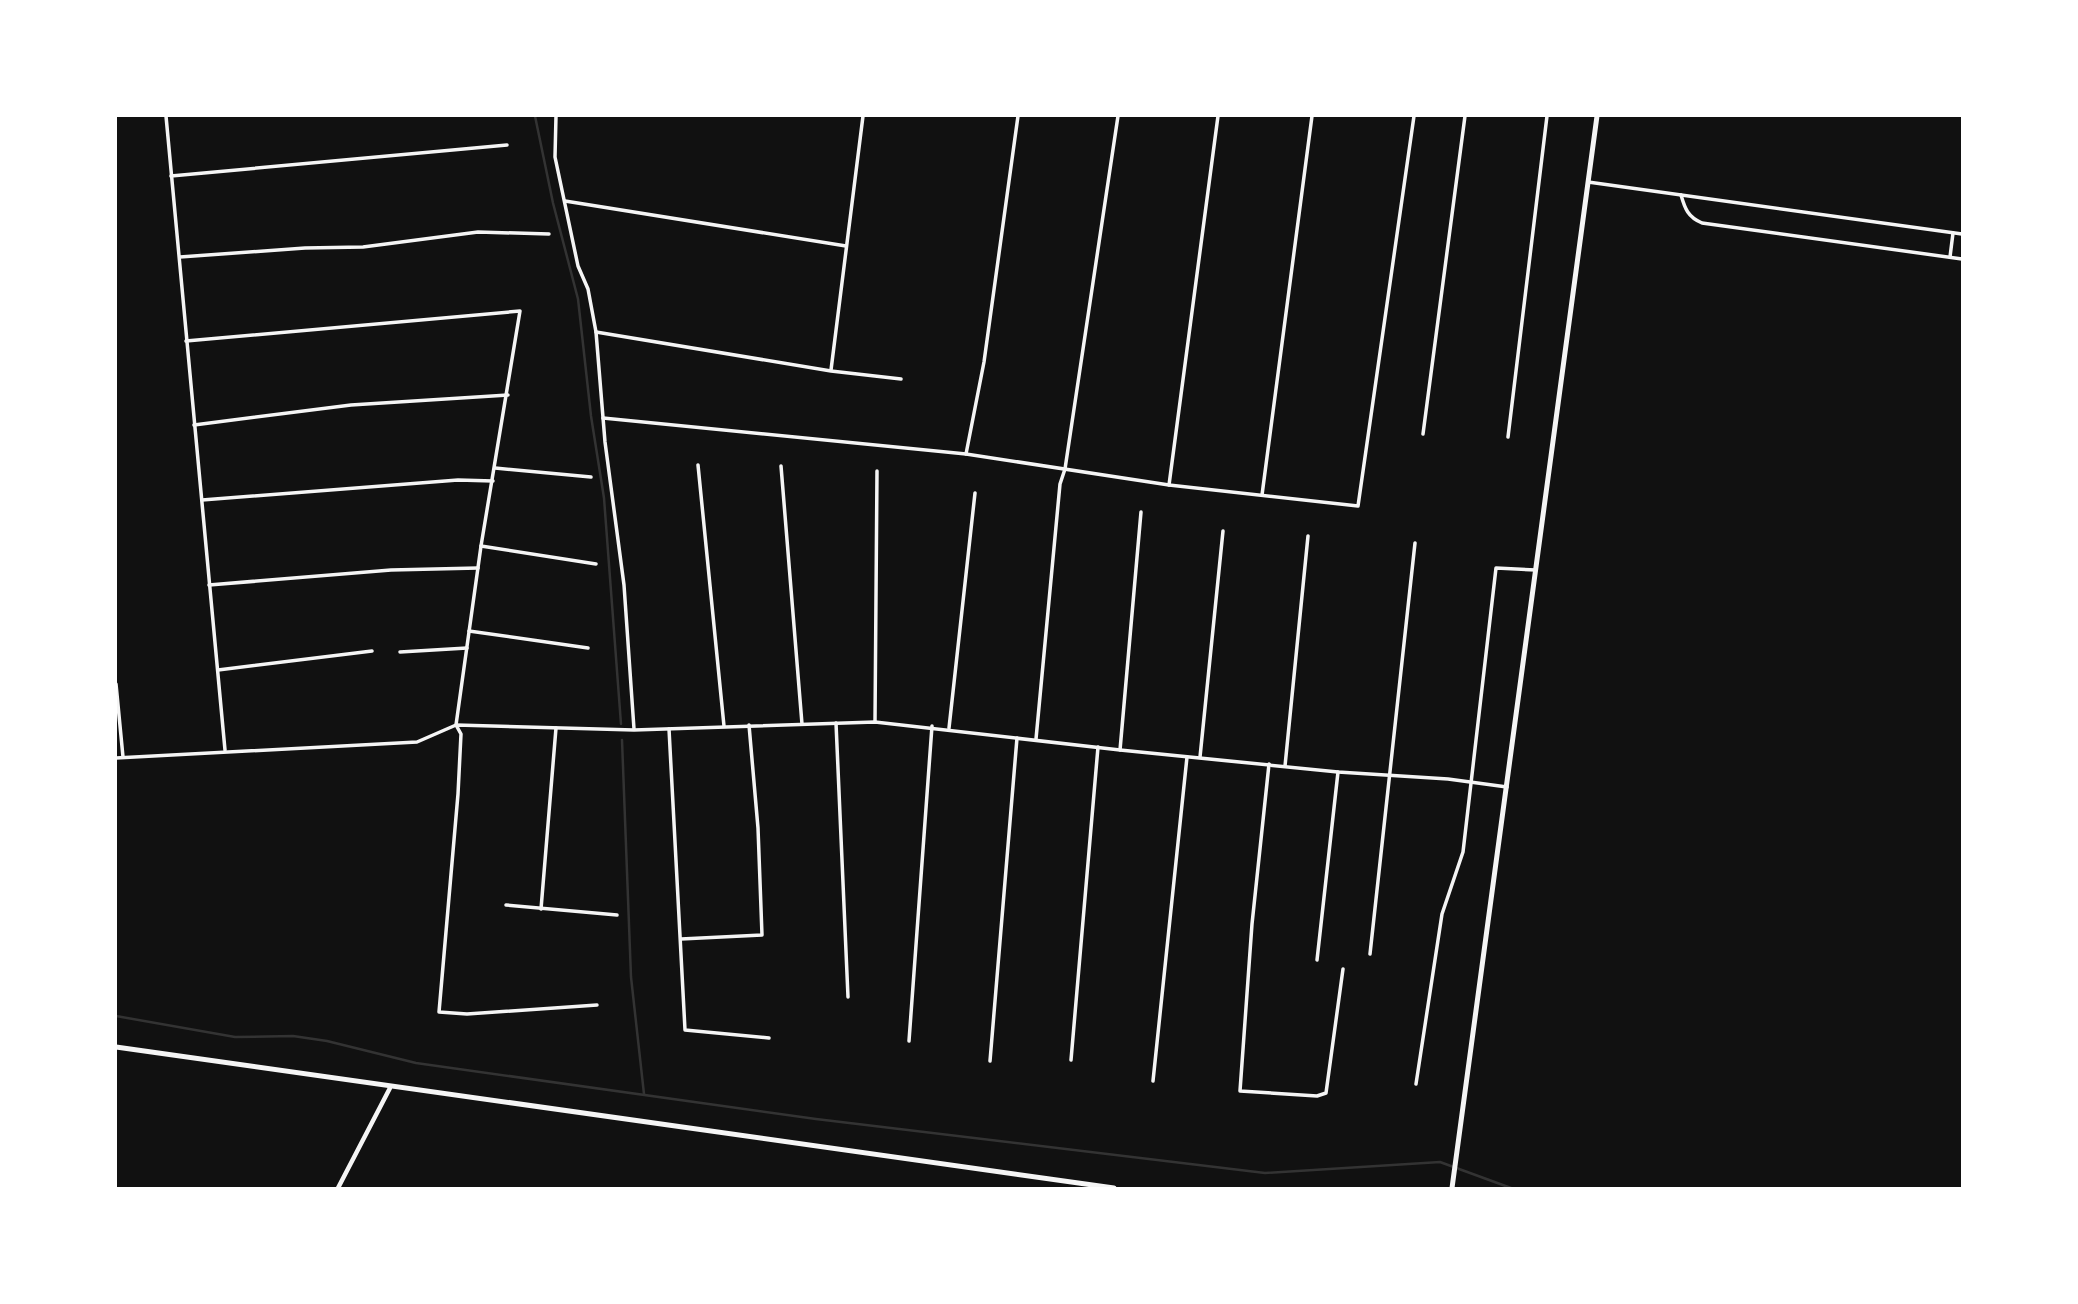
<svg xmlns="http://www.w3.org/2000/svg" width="2078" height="1304" font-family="'Alegreya Sans',sans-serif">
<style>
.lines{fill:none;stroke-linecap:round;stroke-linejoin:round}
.stream{stroke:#333;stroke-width:2.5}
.minor{stroke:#f5f5f5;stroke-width:3.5}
.tertiary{stroke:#f5f5f5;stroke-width:4.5}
.secondary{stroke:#f5f5f5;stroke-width:5}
</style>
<rect width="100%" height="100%" fill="#111"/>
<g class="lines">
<g class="stream">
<polyline points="535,116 553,203 578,299 591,416 604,498 621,724"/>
<polyline points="622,740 631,977 644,1094"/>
<polyline points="116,1016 235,1037 293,1036 327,1041 416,1063 816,1119 1265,1173 1440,1162 1511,1188"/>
</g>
<g class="minor">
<polyline points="166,116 225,750"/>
<polyline points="556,116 555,157 578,266 588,289 596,332 605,442 624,585 634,729"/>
<polyline points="171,176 507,145"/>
<polyline points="1588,182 1962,234"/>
<path d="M1681,195C1685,209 1688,217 1702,223L1962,259"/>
<polyline points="565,201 846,246"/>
<polyline points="180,257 305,248 363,247 478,232 549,234"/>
<polyline points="1950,257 1953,233"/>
<polyline points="596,332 831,371 901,379"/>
<polyline points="186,341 520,311 481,546 456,725 461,734 458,794 439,1012 467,1014 597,1005"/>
<polyline points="831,370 863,116"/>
<polyline points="603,418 966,454 1169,485 1358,506 1414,116"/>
<polyline points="194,425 351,405 508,395"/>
<polyline points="1423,434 1465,116"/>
<polyline points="1508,437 1547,116"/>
<polyline points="966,454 984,362 1018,116"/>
<polyline points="698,465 724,726"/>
<polyline points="781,466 802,724"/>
<polyline points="495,468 591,477"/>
<polyline points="1169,485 1218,116"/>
<polyline points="1262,495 1312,116"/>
<polyline points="202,500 458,480 493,481"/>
<polyline points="481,546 596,564"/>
<polyline points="209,585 391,570 478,568"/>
<polyline points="469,631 588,648"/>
<polyline points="400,652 467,648"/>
<polyline points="218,670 372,651"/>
<polyline points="116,684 123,757"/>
<polyline points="875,722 877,471"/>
<polyline points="836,723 848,997"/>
<polyline points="949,728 975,493"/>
<polyline points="669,729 685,1030 769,1038"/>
<polyline points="1036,739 1060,484 1065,469 1118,116"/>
<polyline points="1120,750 1141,512"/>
<polyline points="1200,757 1223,531"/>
<polyline points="116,758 417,742 456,725 634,730 875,722 1120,750 1338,772 1448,779 1507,787"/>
<polyline points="1269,764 1252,924 1240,1091 1317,1096 1326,1093 1343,969"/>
<polyline points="1285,766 1308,536"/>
<polyline points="506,905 617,915"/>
<polyline points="541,909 556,728"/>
<polyline points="681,939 762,935 758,828 749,725"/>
<polyline points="1370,954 1415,543"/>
<polyline points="1317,960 1338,772"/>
<polyline points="909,1041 932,726"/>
<polyline points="1071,1060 1098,747"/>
<polyline points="990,1061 1017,738"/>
<polyline points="1153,1081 1187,757"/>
<polyline points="1416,1084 1442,914 1463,852 1496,568 1536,570"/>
</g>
<polyline class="tertiary" points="338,1188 390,1088"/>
<g class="secondary">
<polyline points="116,1047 1114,1188"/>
<polyline points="1452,1188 1597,116"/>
</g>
</g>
<rect width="2078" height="1304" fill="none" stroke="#ffffff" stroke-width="234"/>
</svg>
